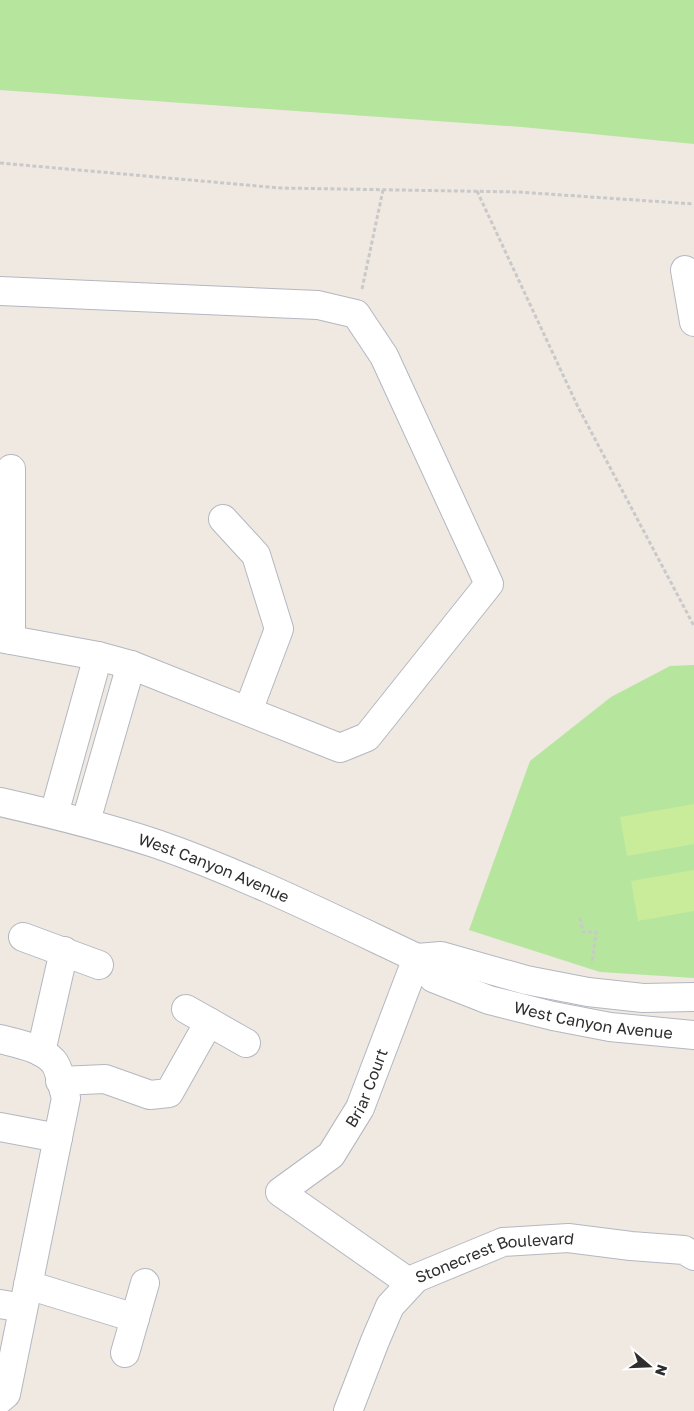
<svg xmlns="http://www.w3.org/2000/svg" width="694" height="1411" font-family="'Golos Text',sans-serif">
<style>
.green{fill:#b6e59e}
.pitch{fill:#c9ec9a}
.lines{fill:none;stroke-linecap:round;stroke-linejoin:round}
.minor-casing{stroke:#b4b7c1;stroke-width:30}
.path{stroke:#c9c9c9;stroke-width:3;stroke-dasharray:4 2.5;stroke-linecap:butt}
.minor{stroke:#fff;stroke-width:28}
.labels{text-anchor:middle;stroke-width:4.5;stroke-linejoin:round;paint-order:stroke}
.street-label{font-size:16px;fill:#2e2e2e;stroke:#fff}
</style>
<rect width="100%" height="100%" fill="#efe9e1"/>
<g class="green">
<polygon points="0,0 694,0 694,144 522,127 0,90"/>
<polygon points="694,665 694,978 600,972 469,930 530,761 611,697 670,666"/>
</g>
<g class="pitch">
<polygon points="694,804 694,844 627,856 620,817"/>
<polygon points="694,870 694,911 638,921 631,881"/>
</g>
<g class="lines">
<defs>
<g id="minor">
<polyline points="685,270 694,322"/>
<polyline points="0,291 318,305 356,314 384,356 489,584 367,737 340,748 131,665 98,656 0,638"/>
<polyline points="223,519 256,555 279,629 248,711"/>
<polyline points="11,640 11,469"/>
<path id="s1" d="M0,802C53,814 105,827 157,844C246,875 332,918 417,958L433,978L489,1000L553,1016L610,1027L694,1035"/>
<polyline points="54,814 98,656"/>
<polyline points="86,821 131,665"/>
<polyline points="23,937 99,965"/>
<polyline points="417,958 441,956 526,980 588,992 643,998 694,997"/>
<polyline points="209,1022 246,1043"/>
<path d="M0,1039C18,1044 40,1047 53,1061C59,1067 63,1089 66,1098L6,1394L0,1399"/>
<polyline points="41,1052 64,951"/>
<polyline points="60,1081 105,1079 150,1095 169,1093 209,1022 186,1009"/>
<polyline points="0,1127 58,1138"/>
<path id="s2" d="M410,1283L280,1192L331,1155L360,1108L417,958"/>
<polyline points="28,1285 135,1318"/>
<polyline points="0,1304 23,1308"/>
<polyline points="125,1353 145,1283"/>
<path id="s3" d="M348,1411L375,1341L390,1306L416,1278L503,1242L568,1238L631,1246L684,1250L694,1256"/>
</g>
</defs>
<use href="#minor" class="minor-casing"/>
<g class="path">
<polyline points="0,163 280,188 518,192 694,204"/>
<polyline points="477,191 578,407 694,626"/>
<polyline points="362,289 383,190"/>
<polyline points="580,918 583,932 596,932 592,964"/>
</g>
<use href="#minor" class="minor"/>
</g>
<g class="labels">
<g class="street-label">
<text dy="6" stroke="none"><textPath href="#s1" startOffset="224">West Canyon Avenue</textPath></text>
<text dy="6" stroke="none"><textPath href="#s1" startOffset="639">West Canyon Avenue</textPath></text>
<text dy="6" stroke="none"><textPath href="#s2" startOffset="298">Briar Court</textPath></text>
<text dy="6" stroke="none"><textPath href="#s3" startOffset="234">Stonecrest Boulevard</textPath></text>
</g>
</g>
<g transform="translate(649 1366) rotate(109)" stroke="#ffffff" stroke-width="4" paint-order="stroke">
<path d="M0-4L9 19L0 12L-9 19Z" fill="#2e2e2e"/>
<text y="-8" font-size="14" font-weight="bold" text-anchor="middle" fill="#2e2e2e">N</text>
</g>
</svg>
